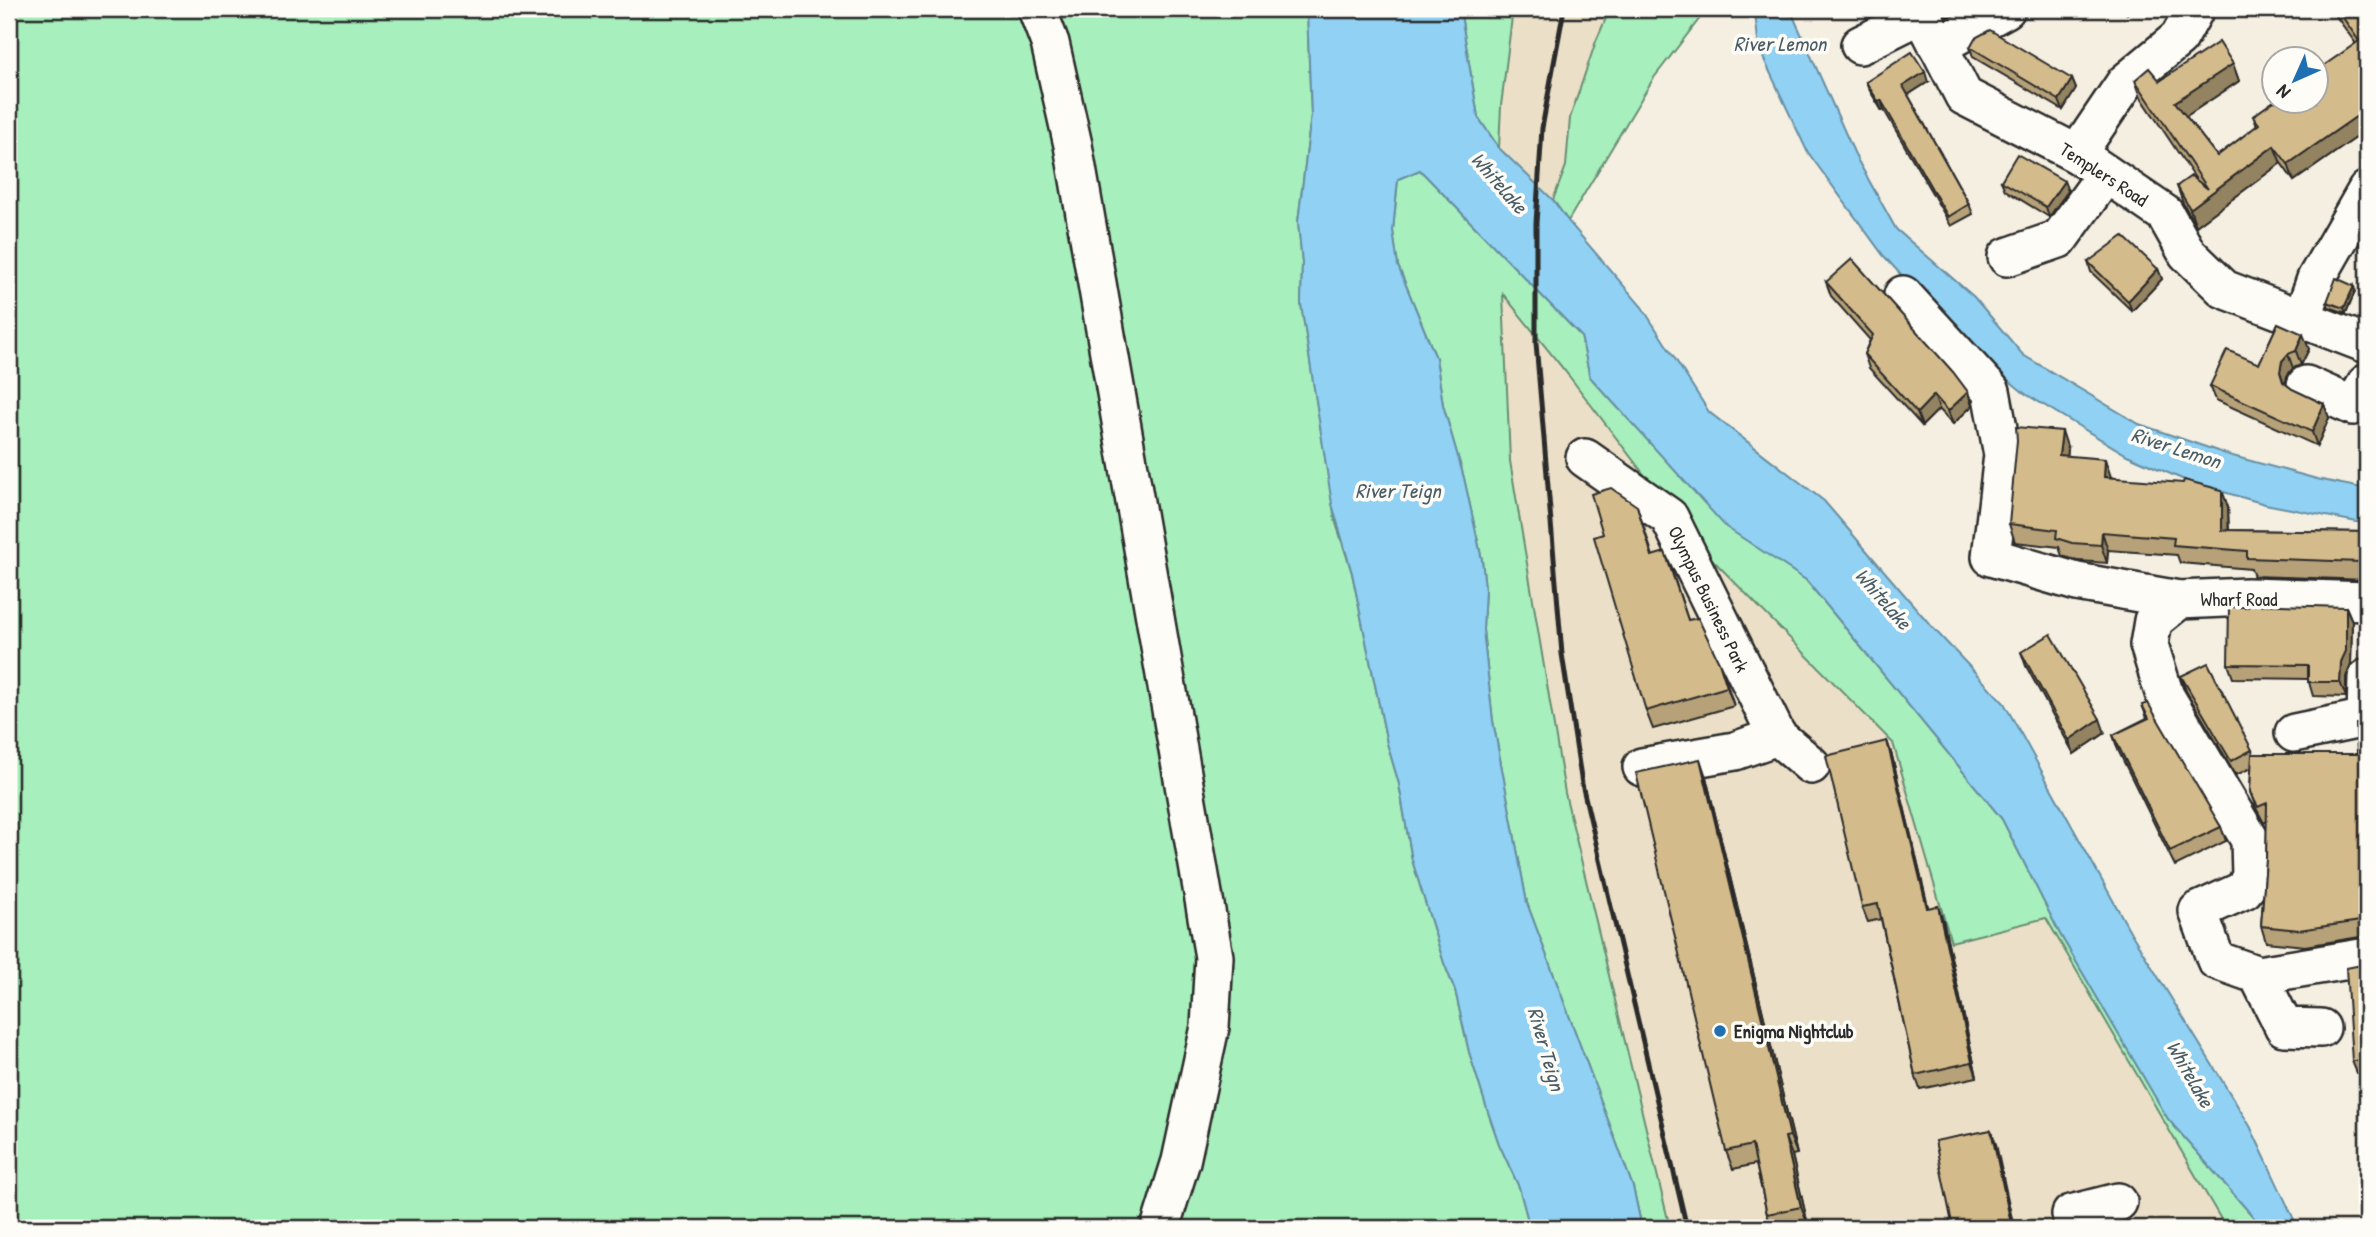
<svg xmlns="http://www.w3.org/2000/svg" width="2376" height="1237" font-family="'Patrick Hand',sans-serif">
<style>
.built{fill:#ebdfc7}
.green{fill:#a7efbc;stroke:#698d74;stroke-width:2}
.water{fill:#91d1f3;stroke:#688fa3;stroke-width:2}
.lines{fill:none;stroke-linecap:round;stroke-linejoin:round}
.minor-casing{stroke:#2b2b2b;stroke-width:42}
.minor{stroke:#fdfcf7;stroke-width:37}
.rail{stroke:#2b2b2b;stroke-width:5}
.wall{fill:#b6a178;stroke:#2b2b2b;stroke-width:2}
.shaded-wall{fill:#948361;stroke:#2b2b2b;stroke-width:2}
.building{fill:#d4bb8b;stroke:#2b2b2b;stroke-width:2}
.poi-dot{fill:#1f6fb2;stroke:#fdfcf7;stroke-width:2.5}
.labels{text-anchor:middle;stroke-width:7;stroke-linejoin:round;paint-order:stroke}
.street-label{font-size:19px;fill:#2b2b2b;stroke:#fdfcf7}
.poi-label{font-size:19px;font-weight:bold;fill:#2b2b2b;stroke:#fdfcf7;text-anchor:start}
.water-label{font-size:21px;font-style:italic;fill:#4a5d67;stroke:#fdfcf7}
</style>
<rect width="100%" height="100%" fill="#f5efe1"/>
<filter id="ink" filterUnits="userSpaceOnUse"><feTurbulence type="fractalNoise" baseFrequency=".0143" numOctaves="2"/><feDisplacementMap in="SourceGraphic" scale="14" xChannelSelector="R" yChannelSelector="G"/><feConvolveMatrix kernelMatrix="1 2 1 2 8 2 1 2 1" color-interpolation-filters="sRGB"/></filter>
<g filter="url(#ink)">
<g class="built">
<polygon points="1513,9 1610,9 1596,41 1570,118 1566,166 1553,200 1499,148 1501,106"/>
<polygon points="1502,293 1569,376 1697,544 1893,743 1951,942 2046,918 2226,1228 1670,1228 1565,793 1510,461"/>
</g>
<g class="green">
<polygon points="9,9 1307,9 1311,115 1298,222 1302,263 1301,304 1335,520 1352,573 1387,743 1399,784 1412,860 1444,963 1455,990 1469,1052 1488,1112 1499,1144 1519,1187 1530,1228 9,1228"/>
<polygon points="1460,9 1513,9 1501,106 1499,148 1478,117"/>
<polygon points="1610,9 1707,9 1653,79 1568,221 1553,200 1566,166 1570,118 1596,41"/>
<polygon points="1420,170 1581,336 1590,377 1726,526 1806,580 2002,819 2060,934 2168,1119 2263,1228 2226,1228 2046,918 1951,942 1893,743 1697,544 1569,376 1503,294 1510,461 1565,793 1670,1228 1642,1228 1633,1187 1527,903 1493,721 1483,630 1485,588 1482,560 1464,478 1443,405 1436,358 1398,266 1393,231 1398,179"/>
</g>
<g class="water">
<polygon points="1307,9 1460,9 1478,117 1499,148 1553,200 1568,221 1642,307 1709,412 1824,501 1933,628 2004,703 2131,933 2250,1126 2298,1228 2263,1228 2168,1119 2060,934 2002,819 1806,580 1726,527 1590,377 1581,336 1420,170 1398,179 1393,231 1398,266 1436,358 1443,405 1464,478 1482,560 1485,588 1483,630 1493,721 1527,903 1633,1187 1642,1228 1530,1228 1519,1187 1499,1144 1488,1112 1469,1052 1455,990 1444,963 1412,860 1399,784 1387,743 1352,573 1332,504 1301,304 1302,263 1298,222 1311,115"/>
<path d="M1753,9H1790L1857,159L1896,229L1974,297L2023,355L2139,424L2229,455L2317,479L2367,489V524L2265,504L2189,482L2127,455L2024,393L1989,364L1913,288L1883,255L1807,151L1760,51C1756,36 1758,23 1753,9Z"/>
</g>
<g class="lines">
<defs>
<g id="minor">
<polyline points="1037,9 1050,43 1073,145 1214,957 1210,1027 1181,1161 1160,1228"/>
<polyline points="1860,45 1922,14 1964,96 2077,154 2165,214 2187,253 2224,289 2367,344"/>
<polyline points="1938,46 2006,9"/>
<polyline points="2077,154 2125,83 2179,38 2195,9"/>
<polyline points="2007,257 2059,239 2106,174"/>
<polyline points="1903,295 1991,391 2003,455 1991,557 2077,582 2179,600"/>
<polyline points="2302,319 2316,279 2367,190"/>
<polyline points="2306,385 2353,406 2367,383"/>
<polyline points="1585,458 1669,517 1777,736 1811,765"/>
<polyline points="2367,601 2247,597 2179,600 2153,621 2149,645 2165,696 2250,840 2251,876 2244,890 2198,911 2216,960 2258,975 2367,957"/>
<polyline points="2294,733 2366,718 2367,678"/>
<polyline points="1642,767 1735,751 1777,736"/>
<polyline points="2258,975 2284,1027 2321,1028"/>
<polyline points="2074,1228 2071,1214 2118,1202"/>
</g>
</defs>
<use href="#minor" class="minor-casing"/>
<use href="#minor" class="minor"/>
<polyline class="rail" points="1564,9 1542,128 1536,223 1536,343 1562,654 1582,784 1687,1228"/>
</g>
<g class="wall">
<polygon points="1943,9 1963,9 1948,17"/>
<polygon points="2124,9 2136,9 2127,14"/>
<polygon points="2331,9 2367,9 2367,130 2294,181 2281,163 2196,226 2183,203 2177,186 2197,181 2141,97 2135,80 2160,81 2233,64 2239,81 2186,116 2217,156 2257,126 2253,116 2356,44"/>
<polygon points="1970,47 2072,79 2076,89 2063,110 1973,57"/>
<polygon points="1866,82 1928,82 1908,95 1969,204 1973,214 1951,226 1884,110 1882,111 1870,91"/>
<polygon points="2001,181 2068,191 2049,217 2005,190"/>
<polygon points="2088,262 2158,269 2162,279 2132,311 2091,272"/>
<polygon points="1826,282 1968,392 1972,406 1953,424 1939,409 1922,426 1869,368 1864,354 1870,340 1831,296"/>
<polygon points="2355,291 2346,313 2329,307 2327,302"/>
<polygon points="2278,323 2309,349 2301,365 2293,368 2287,376 2286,384 2292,389 2324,404 2329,418 2317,446 2216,400 2210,386 2259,364"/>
<polygon points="2068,449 2067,456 2111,477 2228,507 2229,530 2367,532 2367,580 2254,576 2251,569 2180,563 2177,555 2108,550 2107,563 2079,561 2062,556 2059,547 2015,542 2009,524"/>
<polygon points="1637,506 1653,556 1672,571 1688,620 1719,662 1734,706 1653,729 1646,711"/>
<polygon points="2346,607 2352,621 2351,665 2346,677 2346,697 2313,696 2308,679 2233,678 2228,664"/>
<polygon points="2021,652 2105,733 2074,754 2026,666"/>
<polygon points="2181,676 2252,750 2253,754 2357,754 2367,724 2367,929 2366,936 2305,946 2266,942 2261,926 2266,860 2267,821 2264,823 2256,808 2250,792 2251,768 2236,775 2186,691"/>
<polygon points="2142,705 2221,827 2226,841 2175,866 2118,750 2113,735 2147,718"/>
<polygon points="1887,741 1892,756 1928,908 1943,920 1977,1077 1920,1089 1915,1075 1881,919 1868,922 1862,907"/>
<polygon points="1706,777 1797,1154 1792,1155 1808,1225 1794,1228 1772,1228 1767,1214 1756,1164 1733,1169 1726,1151"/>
<polygon points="2367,964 2367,1073 2357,1073 2352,1061"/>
</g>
<g class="shaded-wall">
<polygon points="2233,64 2239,81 2182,119 2175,102"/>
<polygon points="1925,72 1928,82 1906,96 1903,86"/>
<polygon points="2072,79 2076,89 2063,110 2059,100"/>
<polygon points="1881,100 1884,110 1882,111 1878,101"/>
<polygon points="2367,109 2367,130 2294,181 2288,164"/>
<polygon points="2274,146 2281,163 2196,226 2190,209"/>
<polygon points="2064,181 2068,191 2049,217 2046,207"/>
<polygon points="2158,269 2162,279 2132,311 2128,301"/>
<polygon points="2354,286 2355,291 2346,313 2344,308"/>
<polygon points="2303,334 2309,349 2301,365 2296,351"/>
<polygon points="2288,354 2293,368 2287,376 2285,386 2280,372 2282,361"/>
<polygon points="1968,392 1972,406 1953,424 1948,411"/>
<polygon points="1934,395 1939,409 1922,426 1917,413"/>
<polygon points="2324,404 2329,418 2317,446 2312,432"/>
<polygon points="2062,431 2068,449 2066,473 2059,455"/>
<polygon points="2105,459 2111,477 2104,477"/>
<polygon points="2222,490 2228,507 2229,547 2222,530"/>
<polygon points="2102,532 2108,550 2107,563 2101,545"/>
<polygon points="2346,607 2352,621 2351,665 2346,677 2346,697 2340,682 2341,662"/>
<polygon points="1719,662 1726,681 1734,706 1727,687"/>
<polygon points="2100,719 2105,733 2074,754 2069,740"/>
<polygon points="1887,741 1892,756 1932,923 1927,908"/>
<polygon points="1700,759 1706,777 1797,1154 1790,1136"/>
<polygon points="1938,906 1943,920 1977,1077 1972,1062"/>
<polygon points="2362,911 2367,926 2366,936 2360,921"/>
<polygon points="1991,1130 1996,1144 2014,1228 2012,1228"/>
<polygon points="1785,1137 1792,1155 1808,1225 1801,1207"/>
</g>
<g class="building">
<polygon points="2337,9 2367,9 2367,109 2288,164 2274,146 2190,209 2177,186 2191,176 2208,189 2135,80 2149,68 2160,81 2219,42 2233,64 2175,102 2217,156 2259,124 2253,116 2274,101 2316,102 2316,71 2359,41"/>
<polygon points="1990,30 2072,79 2059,100 1970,47 1975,38"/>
<polygon points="1912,52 1925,72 1903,86 1969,204 1948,217 1881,100 1878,101 1866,82"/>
<polygon points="2017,154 2064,181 2046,207 2001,181"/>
<polygon points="2123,236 2158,269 2128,301 2088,262"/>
<polygon points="1852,259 1953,372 1968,392 1948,411 1934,395 1917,413 1864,354 1873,335 1826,282"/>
<polygon points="2336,278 2354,286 2344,308 2327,302"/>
<polygon points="2278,323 2303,334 2296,351 2288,354 2282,361 2280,372 2283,382 2292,389 2324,404 2312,432 2210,386 2227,350 2259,364"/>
<polygon points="2016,427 2062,431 2059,455 2105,459 2104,477 2183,483 2184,480 2222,490 2222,530 2367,532 2367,564 2361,562 2247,558 2247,551 2173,545 2174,538 2102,532 2101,545 2072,543 2056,538 2057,530 2009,524 2017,440"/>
<polygon points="1611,488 1637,506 1652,556 1665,552 1688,620 1698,618 1719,662 1727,687 1646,711 1594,537 1603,534 1591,494"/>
<polygon points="2248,604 2346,607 2346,651 2341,662 2340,682 2308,682 2308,665 2228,664 2229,607 2248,607"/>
<polygon points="2051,634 2100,719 2069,740 2021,652"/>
<polygon points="2208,663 2252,750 2231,761 2181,676"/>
<polygon points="2148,703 2221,827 2170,851 2113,735 2149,718 2142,705"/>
<polygon points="2356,724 2367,724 2367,910 2362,911 2360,921 2299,930 2261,926 2266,860 2267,803 2258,807 2250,792 2252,754 2357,754"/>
<polygon points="1887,741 1927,908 1938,906 1972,1062 1915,1075 1878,904 1862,907 1826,756"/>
<polygon points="1700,759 1790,1136 1785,1137 1801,1207 1767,1214 1752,1145 1726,1151 1636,773"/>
<polygon points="2367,964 2367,1060 2352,1061 2346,968"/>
<polygon points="1991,1130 2012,1228 1953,1228 1935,1141"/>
</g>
</g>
<circle class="poi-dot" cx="1720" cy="1031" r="7"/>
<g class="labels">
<g class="street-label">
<text transform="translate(2104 174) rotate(33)" y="7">Templers Road</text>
<text transform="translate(1709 599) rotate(64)" y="7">Olympus Business Park</text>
<text x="2239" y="606">Wharf Road</text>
</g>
<g class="poi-label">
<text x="1734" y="1038">Enigma Nightclub</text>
</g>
<g class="water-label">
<text x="1780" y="51">River Lemon</text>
<text transform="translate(1499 183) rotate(49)" y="7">Whitelake</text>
<text transform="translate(2176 448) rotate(18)" y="7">River Lemon</text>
<text x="1398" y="498">River Teign</text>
<text transform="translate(1883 599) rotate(49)" y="7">Whitelake</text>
<text transform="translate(1546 1049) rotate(74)" y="7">River Teign</text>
<text transform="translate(2190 1074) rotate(60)" y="7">Whitelake</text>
</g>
</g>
<rect width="2376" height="1237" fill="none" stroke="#fdfcf7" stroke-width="35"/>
<rect x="18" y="18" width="2341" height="1202" fill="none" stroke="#2b2b2b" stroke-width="2.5" filter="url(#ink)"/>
<g transform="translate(2295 80) rotate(225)"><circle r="33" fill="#fdfcf7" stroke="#a9a8a5" stroke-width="2"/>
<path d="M0-5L12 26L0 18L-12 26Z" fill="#1f6fb2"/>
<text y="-10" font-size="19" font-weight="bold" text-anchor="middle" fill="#2b2b2b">N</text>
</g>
</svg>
